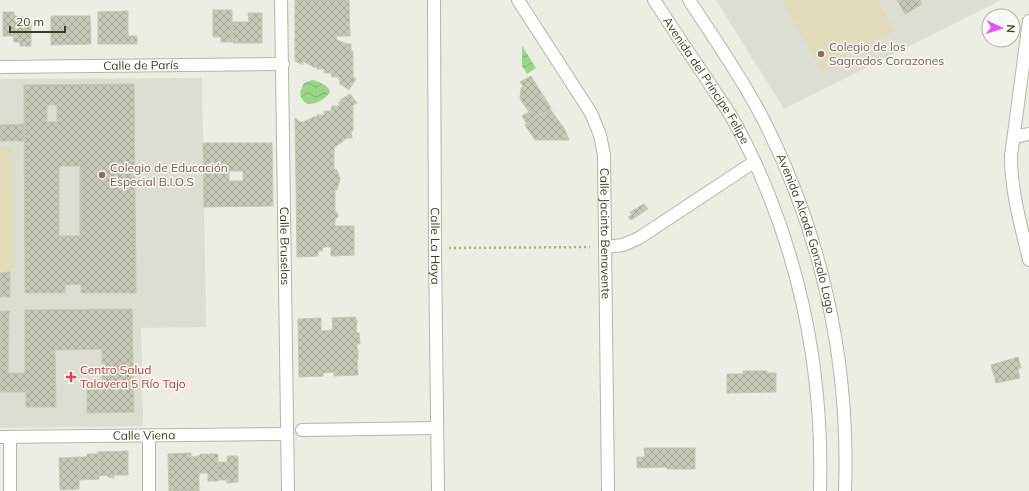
<svg xmlns="http://www.w3.org/2000/svg" width="1029" height="491" font-family="Mulish,sans-serif">
<style>
.built{fill:#dcded1}
.green{fill:#e1dcba}
.water{fill:url(#water-waves)}
.building{fill:url(#building-cross-hatch);stroke:#c4c8b5;fill-rule:evenodd}
.lines{fill:none;stroke-linecap:round;stroke-linejoin:round}
.minor-casing{stroke:#b2b7a5;stroke-width:14}
.path{stroke:#a4b481;stroke-width:2.5;stroke-dasharray:2 3;stroke-linecap:butt}
.minor{stroke:#fff;stroke-width:12}
.education-dot{fill:#8d6e63;stroke:#f9faf4;stroke-width:1.5}
.health-dot{fill:#e0444e;stroke:#f9faf4;stroke-width:1.5}
.labels{text-anchor:middle;stroke-width:3;stroke-linejoin:round;paint-order:stroke}
.education-label{font-size:12px;fill:#785e54;stroke:#f9faf4;text-anchor:start}
.street-label{font-size:12px;fill:#364121;stroke:#f9faf4}
.health-label{font-size:12px;fill:#be3a42;stroke:#f9faf4;text-anchor:start}
</style>
<defs>
<pattern id="water-waves" width="16" height="10" patternUnits="userSpaceOnUse"><rect width="16" height="10" fill="#99d787"/><path d="M0 5q4-4 8 0t8 0" fill="none" stroke="#7eb06e"/></pattern>
<pattern id="building-cross-hatch" width="8" height="8" patternUnits="userSpaceOnUse"><rect width="8" height="8" fill="#c6c9b8"/><path d="M0 0l8 8M0 8l8-8" fill="none" stroke="#a2a595"/></pattern>
</defs>
<rect width="100%" height="100%" fill="#eceee3"/>
<g class="built">
<polygon points="716,0 1001,0 784,109"/>
<polygon points="202,78 206,327 141,328 143,426 0,428 0,79"/>
</g>
<g class="green">
<polygon points="782,0 877,0 895,31 822,71"/>
<polygon points="0,147 12,147 13,272 0,273"/>
</g>
<g class="water">
<polygon points="522,46 536,68 527,74 522,66"/>
<path d="M312,80C319,81 329,86 330,92C323,103 302,112 300,92L304,83Z"/>
</g>
<g class="building">
<polygon points="295,0 349,0 350,36 336,36 337,40 347,44 351,44 351,51 353,51 353,77 356,79 349,90 339,83 341,81 339,80 339,77 332,77 331,73 324,73 324,69 317,69 317,67 314,67 302,61 303,65 295,61"/>
<polygon points="897,0 921,0 920,1 922,4 905,14"/>
<polygon points="213,10 232,10 232,42 221,42 221,37 213,37"/>
<polygon points="128,11 128,36 137,36 137,44 98,44 98,12"/>
<polygon points="3,12 14,12 14,15 17,17 23,17 23,21 31,21 31,46 20,46 20,42 14,42 13,36 3,36"/>
<polygon points="248,13 262,13 262,43 233,43 232,22 249,22"/>
<polygon points="51,16 90,16 91,44 51,45"/>
<polygon points="531,76 551,108 527,124 522,116 529,112 520,99 521,88 523,86 520,82"/>
<path d="M134,84L136,293H81V284L65,285V293H25L24,85ZM47,105H57V122H47ZM59,166H80V236H59Z"/>
<polygon points="350,94 357,103 353,105 353,131 351,131 352,138 347,138 334,148 334,169 337,170 340,179 337,190 335,189 335,211 337,212 338,214 338,217 335,219 335,226 354,226 354,255 331,256 331,247 323,247 322,251 318,251 318,256 297,257 295,118 300,122 303,122 314,117 317,117 317,115 324,115 324,111 331,111 332,106 339,106 339,102 342,102 340,100"/>
<polygon points="550,109 564,128 569,140 535,140 525,125"/>
<polygon points="24,124 24,141 0,141 0,125"/>
<path d="M203,143H272L273,206L204,207ZM229,171H243V181H229Z"/>
<polygon points="644,204 648,209 631,220 628,217 632,215 630,212"/>
<polygon points="10,272 10,297 0,297 0,273"/>
<polygon points="132,309 134,412 87,413 87,382 102,382 102,349 55,350 56,407 26,407 26,392 0,392 0,311 9,311 8,373 25,373 25,310"/>
<polygon points="356,317 356,321 357,320 356,332 359,333 360,344 357,344 357,350 358,350 358,360 357,360 358,375 334,376 334,372 323,373 323,376 299,377 298,319 321,318 321,331 333,330 332,318"/>
<polygon points="1018,357 1021,368 1018,368 1019,370 1018,370 1020,378 996,383 991,365"/>
<polygon points="743,371 767,371 767,373 776,373 776,392 727,393 727,374 743,374"/>
<polygon points="644,448 695,448 695,469 667,469 667,467 637,468 637,457 645,457"/>
<polygon points="128,451 128,475 114,475 114,478 108,477 107,475 99,476 98,452"/>
<polygon points="191,453 191,457 199,456 199,491 169,491 168,454"/>
<polygon points="87,454 98,454 99,479 79,480 79,457 87,457"/>
<polygon points="201,454 207,454 209,456 209,454 218,454 218,481 208,481 208,473 199,473 199,456"/>
<polygon points="227,456 238,456 238,482 227,483 227,480 218,480 218,462 227,462"/>
<polygon points="79,457 79,489 60,490 59,458"/>
</g>
<g class="lines">
<defs>
<g id="minor">
<path id="s1" d="M281,0L288,491"/>
<path id="s2" d="M434,0L435,252L438,491"/>
<path id="s3" d="M518,0L591,113L600,135L604,155L608,491"/>
<path id="s4" d="M654,0C671,26 688,52 706,78C714,91 723,103 731,116C746,142 759,170 770,198C807,292 823,390 820,491"/>
<path id="s5" d="M689,0C714,38 740,75 761,115C821,231 850,360 845,491"/>
<path d="M1029,21L1011,156C1011,192 1021,225 1029,260"/>
<path id="s6" d="M0,67L283,64"/>
<polyline points="1014,137 1029,134"/>
<polyline points="605,247 623,245 639,238 754,162"/>
<polyline points="302,430 437,428"/>
<polyline points="149,436 149,491"/>
<path id="s7" d="M0,437L287,434"/>
<polyline points="10,437 10,491"/>
</g>
</defs>
<use href="#minor" class="minor-casing"/>
<polyline class="path" points="449,248 590,247"/>
<use href="#minor" class="minor"/>
</g>
<g class="education-dot">
<circle cx="821" cy="54" r="4"/>
<circle cx="102" cy="175" r="4"/>
</g>
<path class="health-dot" d="M69 371h4v4h4v4h-4v4h-4v-4h-4v-4h4z"/>
<g class="labels">
<g class="education-label">
<text x="829" y="51">Colegio de los<tspan x="829" dy="14">Sagrados Corazones</tspan></text>
<text x="110" y="172">Colegio de Educación<tspan x="110" dy="14">Especial B.I.O.S</tspan></text>
</g>
<g class="street-label">
<text dy="4" stroke="none"><textPath href="#s6" startOffset="141">Calle de París</textPath></text>
<text dy="4" stroke="none"><textPath href="#s4" startOffset="96">Avenida del Príncipe Felipe</textPath></text>
<text dy="4" stroke="none"><textPath href="#s3" startOffset="257">Calle Jacinto Benavente</textPath></text>
<text dy="4" stroke="none"><textPath href="#s5" startOffset="263">Avenida Alcade Gonzalo Lago</textPath></text>
<text dy="4" stroke="none"><textPath href="#s1" startOffset="246">Calle Bruselas</textPath></text>
<text dy="4" stroke="none"><textPath href="#s2" startOffset="246">Calle La Haya</textPath></text>
<text dy="4" stroke="none"><textPath href="#s7" startOffset="144">Calle Viena</textPath></text>
</g>
<g class="health-label">
<text x="80" y="374">Centro Salud<tspan x="80" dy="14">Talavera 5 Río Tajo</tspan></text>
</g>
</g>
<g transform="translate(1001 28) rotate(94)"><circle r="19" fill="#f9faf4" stroke="#abb0a0"/>
<path d="M0-3L7 15L0 10L-7 15Z" fill="#e552fc"/>
<text y="-6" font-size="11" font-weight="bold" text-anchor="middle" fill="#364121">N</text>
</g>
<path d="M10 26v6h55v-6" fill="none" stroke="#364121" stroke-width="2"/>
<text x="16" y="26" font-size="12" fill="#364121" stroke="#f9faf4" stroke-width="3" paint-order="stroke">20 m</text>
</svg>
